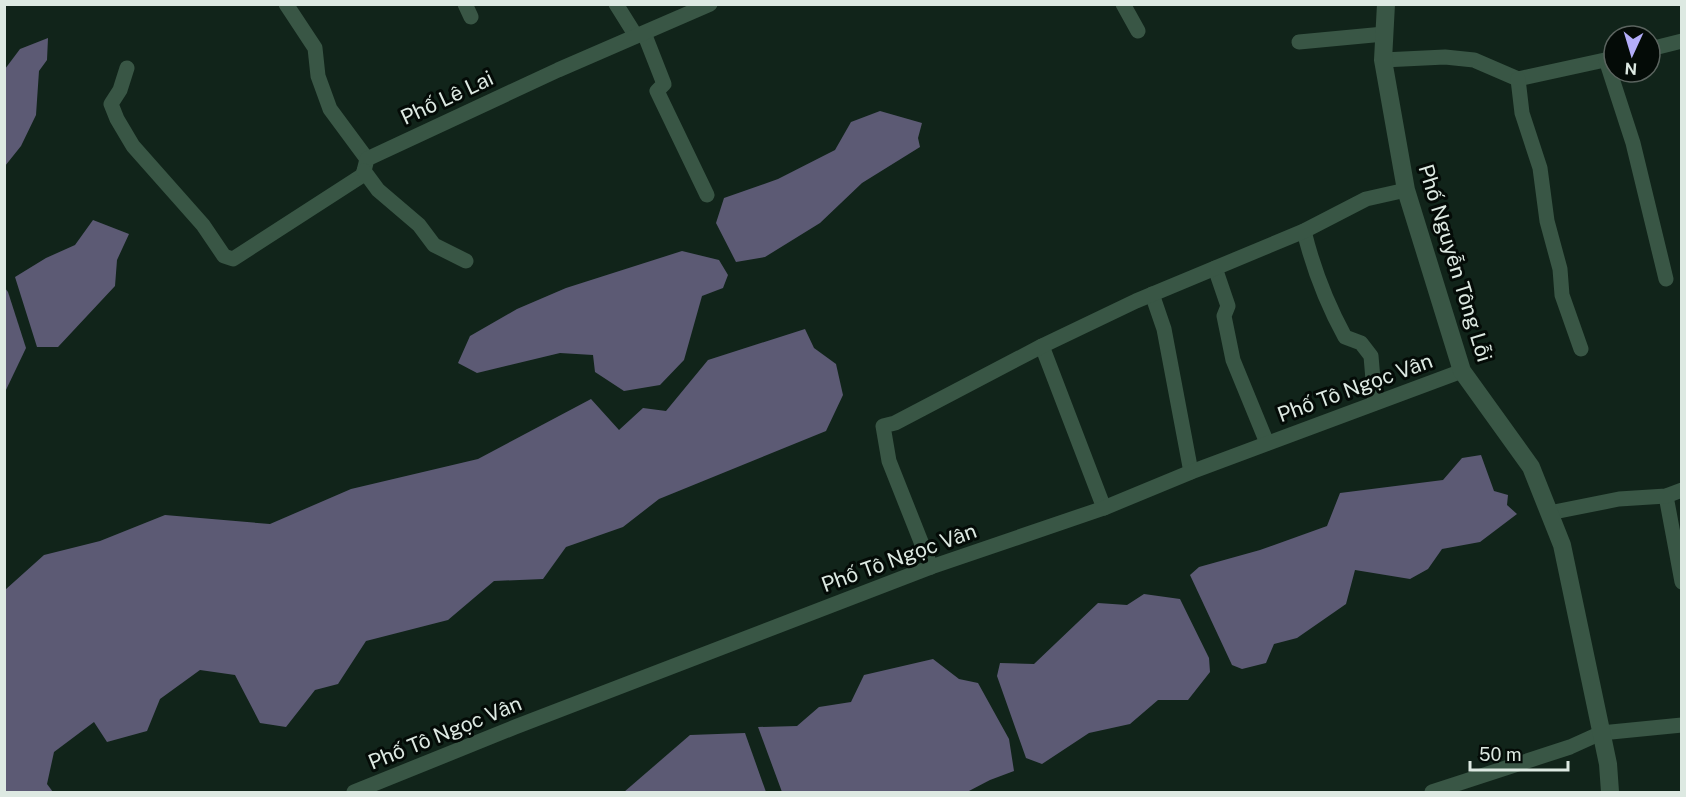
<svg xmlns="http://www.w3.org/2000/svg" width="1686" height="797" font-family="'Public Sans',sans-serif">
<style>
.water{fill:#5c5a74}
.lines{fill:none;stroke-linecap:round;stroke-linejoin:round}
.minor{stroke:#395645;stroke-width:15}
.tertiary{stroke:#395645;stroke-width:18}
.labels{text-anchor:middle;stroke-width:6;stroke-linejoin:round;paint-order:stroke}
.street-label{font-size:21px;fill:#dde9e2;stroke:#040b07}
</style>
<rect width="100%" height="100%" fill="#11241a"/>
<g class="water">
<polygon points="48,38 47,60 39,71 36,115 21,146 5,166 5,69 20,49"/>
<polygon points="880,111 922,123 918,138 920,147 862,183 820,223 765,257 736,262 716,223 724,198 778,179 835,150 851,122"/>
<polygon points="93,220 129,234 117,260 115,286 58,347 37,347 15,277 46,258 75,245"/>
<polygon points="682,251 719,260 728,275 723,288 702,296 684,360 660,385 624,391 595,372 593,355 560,353 477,373 458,363 470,336 517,309 566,288"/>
<polygon points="5,288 8,292 26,348 5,392"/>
<polygon points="805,329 814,348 836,364 843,395 826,431 659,499 623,527 566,547 543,579 494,581 448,620 366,641 338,684 315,690 286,727 260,723 235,675 200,670 160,699 147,731 107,742 94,722 54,752 47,784 53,792 5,792 5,590 44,555 100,541 165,515 270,524 351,489 478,459 591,399 619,430 643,408 666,411 708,360"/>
<polygon points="1481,455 1494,491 1508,495 1507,505 1517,514 1480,542 1442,549 1428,569 1410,579 1355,570 1346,604 1297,638 1274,644 1266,663 1242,669 1232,665 1190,575 1199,567 1260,550 1327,526 1340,493 1443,480 1462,458"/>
<polygon points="1144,594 1180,599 1209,658 1210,672 1188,700 1158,700 1130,724 1089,733 1042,764 1026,758 997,676 1000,663 1034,664 1098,603 1127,605"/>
<polygon points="933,659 959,679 978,683 1009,739 1014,771 990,780 967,792 782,792 758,727 797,726 819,707 851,702 864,675"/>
<polygon points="745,733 766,792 624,792 690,735"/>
</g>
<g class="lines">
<g class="minor">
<polyline points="286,4 315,48 318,76 330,109 367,159"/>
<polyline points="465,4 471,17"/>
<polyline points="616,4 636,36"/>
<polyline points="1123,4 1138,31"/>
<polyline points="644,33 664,84 657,91 707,195"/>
<polyline points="1299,42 1384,34"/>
<polyline points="1650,49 1682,41"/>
<polyline points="1383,60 1445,57 1474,60 1518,79 1614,58"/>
<polyline points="1606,60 1633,143 1666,279"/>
<polyline points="127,68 120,90 111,104 117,119 133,146 203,225 224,256 233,259 363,175 367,159 558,70 710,4"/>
<polyline points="1518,79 1522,113 1540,168 1547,221 1560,269 1562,295 1581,349"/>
<polyline points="364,171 378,190 419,225 434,245 466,261"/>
<path d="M1304,231C1313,268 1327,304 1345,337L1361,343L1371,356L1375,403"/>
<polyline points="1215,268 1228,306 1224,316 1233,360 1267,443"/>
<polyline points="1152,294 1164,329 1191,472"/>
<polyline points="1042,346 1104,508"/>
<polyline points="1666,496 1682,582"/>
<polyline points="1549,513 1619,499 1666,496 1682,490"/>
<polyline points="931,567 889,461 883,426 895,423 1042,346 1136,301 1304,231 1366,199 1406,190"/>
<polyline points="354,792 515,727 931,567 1104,508 1191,472 1462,371"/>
<polyline points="1432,792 1570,747 1601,733 1682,725"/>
</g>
<polyline class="tertiary" points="1386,4 1383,60 1406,190 1462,371 1531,467 1562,545 1608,764 1610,792"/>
</g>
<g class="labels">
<g class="street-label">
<text transform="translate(447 98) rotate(-25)" y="7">Phố Lê Lai</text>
<text transform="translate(1455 263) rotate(73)" y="7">Phố Nguyễn Tông Lỗi</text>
<text transform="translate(1355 388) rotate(-20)" y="7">Phố Tô Ngọc Vân</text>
<text transform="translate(899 558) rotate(-20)" y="7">Phố Tô Ngọc Vân</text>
<text transform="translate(445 733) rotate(-22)" y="7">Phố Tô Ngọc Vân</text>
</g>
</g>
<rect width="1686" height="797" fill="none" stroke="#dde9e2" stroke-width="12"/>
<g transform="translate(1632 54) rotate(184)"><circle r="28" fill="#040b07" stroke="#5b645f" stroke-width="1.5"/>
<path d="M0-4.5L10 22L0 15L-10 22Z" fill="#b3adf9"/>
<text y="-9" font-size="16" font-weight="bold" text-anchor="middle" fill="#dde9e2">N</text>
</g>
<path d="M1470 761v9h98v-9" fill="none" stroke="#dde9e2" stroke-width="3"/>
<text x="1479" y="761" font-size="18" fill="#dde9e2" stroke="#040b07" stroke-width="4.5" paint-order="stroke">50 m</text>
</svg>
